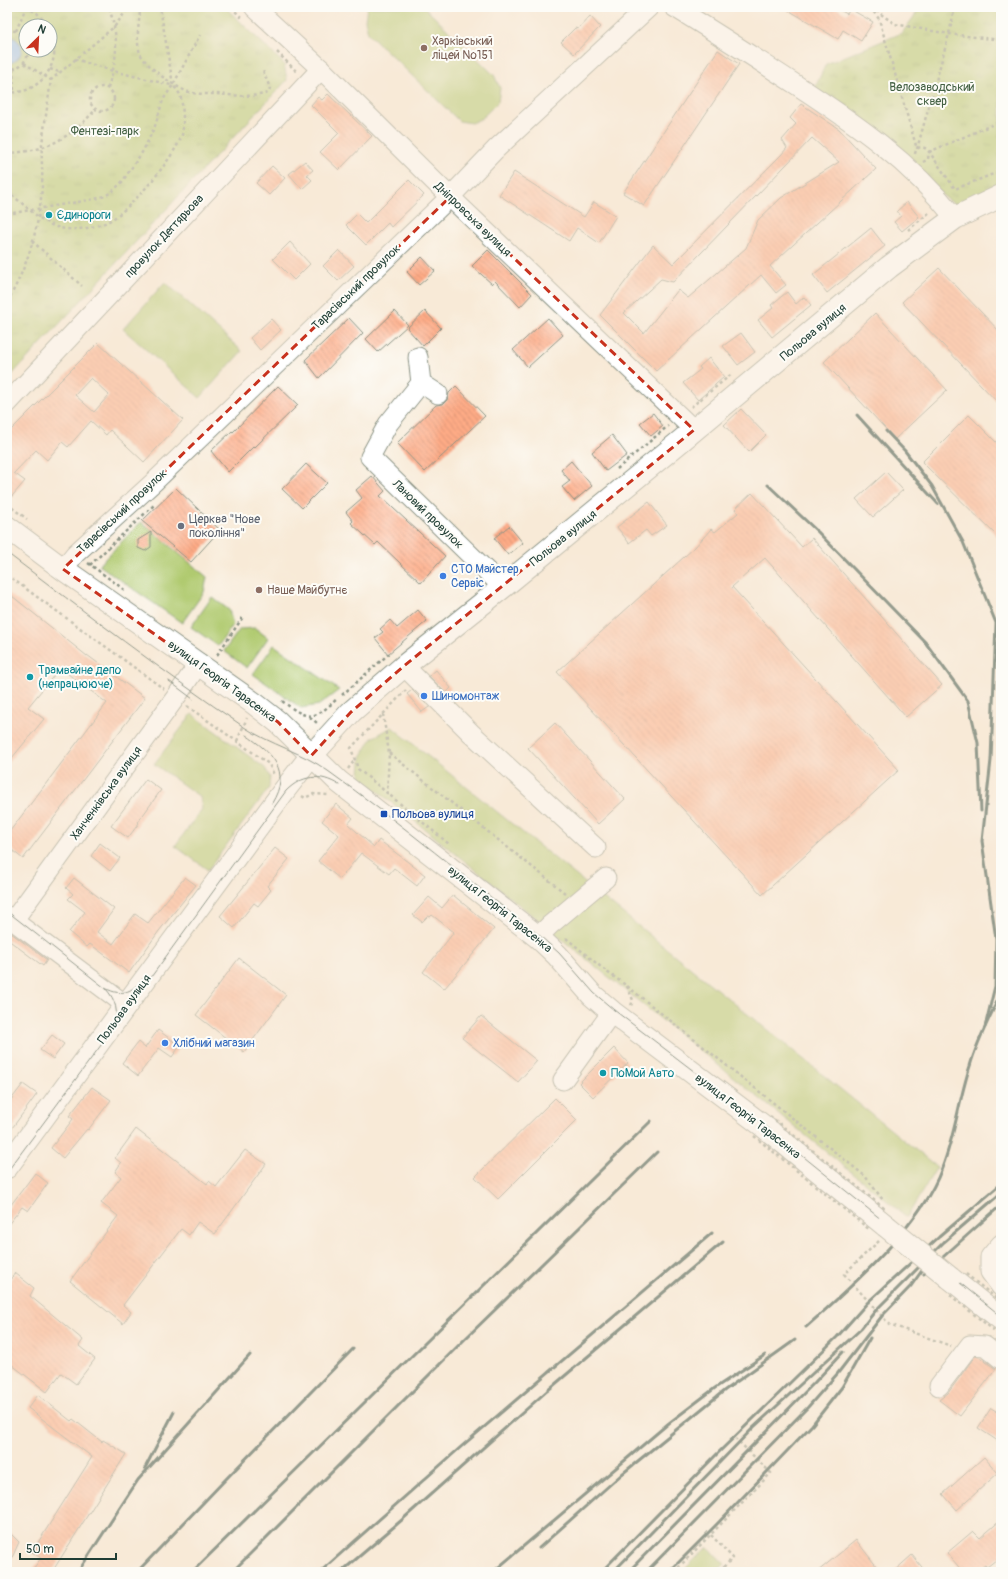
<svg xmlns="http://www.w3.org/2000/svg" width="1008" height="1579" font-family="Pangolin,sans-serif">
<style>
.grass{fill:#b0ca70;stroke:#688452}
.park{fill:url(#park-tufts);stroke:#688452;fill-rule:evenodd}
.water{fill:#86bcf5;stroke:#527c94}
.building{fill:url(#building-back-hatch);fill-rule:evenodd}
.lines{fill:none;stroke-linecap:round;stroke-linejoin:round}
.minor-casing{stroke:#8c9486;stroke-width:21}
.major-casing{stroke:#8c9486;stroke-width:24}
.path{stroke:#8c9486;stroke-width:2.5;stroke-dasharray:3 3;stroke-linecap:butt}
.minor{stroke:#fff;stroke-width:19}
.major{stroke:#fff;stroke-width:22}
.tram{stroke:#1f3d34;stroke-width:1}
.rail{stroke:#1f3d34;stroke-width:3}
.major-bridge-casing{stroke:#8c9486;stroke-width:24;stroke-linecap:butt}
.path-bridge{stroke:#8c9486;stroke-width:2.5;stroke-dasharray:3 3;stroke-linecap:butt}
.major-bridge{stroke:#fff;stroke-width:22}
.marked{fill:none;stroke:#c8321e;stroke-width:3;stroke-dasharray:8 5;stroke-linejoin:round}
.education-dot{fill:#8d6e63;stroke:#fdfcf7;stroke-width:1.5}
.culture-dot{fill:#0f9aa8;stroke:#fdfcf7;stroke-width:1.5}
.worship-dot{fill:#6b7280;stroke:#fdfcf7;stroke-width:1.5}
.shop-dot{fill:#3f7fe0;stroke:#fdfcf7;stroke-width:1.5}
.transit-dot{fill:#1a4fb4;stroke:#fdfcf7;stroke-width:1.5}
.labels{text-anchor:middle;stroke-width:4;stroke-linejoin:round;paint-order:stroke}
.education-label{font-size:12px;fill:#785e54;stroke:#fdfcf7;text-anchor:start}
.park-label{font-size:12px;fill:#436043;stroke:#fdfcf7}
.culture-label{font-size:12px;fill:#0d838f;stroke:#fdfcf7;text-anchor:start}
.street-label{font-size:12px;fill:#1f3d34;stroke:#fdfcf7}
.worship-label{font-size:12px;fill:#5b616d;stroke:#fdfcf7;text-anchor:start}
.shop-label{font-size:12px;fill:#366cbe;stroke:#fdfcf7;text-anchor:start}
.transit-label{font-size:12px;fill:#164399;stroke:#fdfcf7;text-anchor:start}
</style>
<defs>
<pattern id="park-tufts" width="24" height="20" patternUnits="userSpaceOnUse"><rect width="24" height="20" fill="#b0ca70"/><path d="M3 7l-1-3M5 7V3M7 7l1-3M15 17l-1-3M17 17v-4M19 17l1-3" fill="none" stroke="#8fa55d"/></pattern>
<pattern id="building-back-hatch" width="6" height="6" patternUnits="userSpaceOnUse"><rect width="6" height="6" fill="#feab86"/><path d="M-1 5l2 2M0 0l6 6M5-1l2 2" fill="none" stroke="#cd8c6e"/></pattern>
</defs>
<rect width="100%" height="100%" fill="#fdfcf7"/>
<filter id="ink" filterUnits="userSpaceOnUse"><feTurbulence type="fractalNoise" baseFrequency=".025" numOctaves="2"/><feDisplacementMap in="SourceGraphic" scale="8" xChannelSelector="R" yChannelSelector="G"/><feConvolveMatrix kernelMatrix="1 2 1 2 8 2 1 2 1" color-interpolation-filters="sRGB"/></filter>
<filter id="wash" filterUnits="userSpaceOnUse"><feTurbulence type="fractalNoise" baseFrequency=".012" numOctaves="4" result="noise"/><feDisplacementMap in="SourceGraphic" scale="16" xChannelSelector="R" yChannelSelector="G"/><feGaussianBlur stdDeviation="0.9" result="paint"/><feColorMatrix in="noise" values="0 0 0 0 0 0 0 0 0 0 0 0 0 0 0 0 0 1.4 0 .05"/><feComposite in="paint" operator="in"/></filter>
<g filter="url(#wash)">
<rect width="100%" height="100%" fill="#f8ead7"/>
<g class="grass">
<polygon points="367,7 424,7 494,75 500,88 498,102 482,118 472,123 459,121 368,33 365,20"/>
<polygon points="165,282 242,351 200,398 123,329"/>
<polygon points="141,522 207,577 204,592 182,623 99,565"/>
<polygon points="212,597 229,610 233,625 218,646 191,627"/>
<polygon points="255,628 268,638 247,668 224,651 240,629"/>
<polygon points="274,645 339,690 319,705 301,708 253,674"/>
<polygon points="192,714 265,768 270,777 269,788 208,870 175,846 202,809 200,797 154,764"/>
<polygon points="392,727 937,1167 907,1217 360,777 361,757 372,738"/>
<polygon points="707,1547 725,1564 716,1572 682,1572"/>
</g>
<g class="park">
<path d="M7,7H225L284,64L287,80L7,380ZM26,26H50V50H26Z"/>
<polygon points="921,7 1001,7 1001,186 958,204 955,205 812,94 826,64 902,33"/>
</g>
<path class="water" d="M7,37C26,36 26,63 7,63Z"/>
<g id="blocks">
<g class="building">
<polygon points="783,7 834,7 847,14 850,9 873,22 861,41 843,30 838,39"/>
<polygon points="590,16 600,27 574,54 561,42 575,28 578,29"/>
<polygon points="718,50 739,64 644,206 623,193"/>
<polygon points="328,94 372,136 339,170 320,152 339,133 311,105 318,97 322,100"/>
<path d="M801,104L839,129L876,169L770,266L786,285L776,293L761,275L656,371L600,315L653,245L673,264L781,155L787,148L782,140L796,124L790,118ZM812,138L839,162L781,198L758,220L746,248L688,298L678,290L644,333L624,313L661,279L673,282Z"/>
<polygon points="305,161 313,170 307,175 312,180 302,189 289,174"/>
<polygon points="272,166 285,178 269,195 256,183"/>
<polygon points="514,172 584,217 594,202 616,216 599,243 577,228 569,241 499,195"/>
<polygon points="409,180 424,195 391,227 388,223 366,245 346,225 357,214 366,223"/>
<polygon points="907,202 919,217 902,231 894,222 901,216 897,211"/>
<polygon points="871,228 885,246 827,293 813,275"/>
<polygon points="290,242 310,264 294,280 273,259"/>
<polygon points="339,250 354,266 338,281 323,266"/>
<polygon points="488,250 532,294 520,307 495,281 492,284 472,266"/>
<polygon points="422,257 435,271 419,285 407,272"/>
<polygon points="939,268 1001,333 1001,406 902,302"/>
<polygon points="787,292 796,304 804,297 811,305 772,337 758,320 773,308 771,305"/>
<polygon points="395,311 408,325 378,352 366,339"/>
<polygon points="425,311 441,328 423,346 407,328"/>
<polygon points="875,313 947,390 895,439 824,362"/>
<polygon points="349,318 363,333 319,378 305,360"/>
<polygon points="548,318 563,335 528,367 513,350"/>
<polygon points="271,319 281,330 260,350 250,338"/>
<polygon points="741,333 755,352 738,365 723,346"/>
<path d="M98,343L183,420L144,462L110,430L106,435L91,421L68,447L62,442L47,460L36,450L14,473L25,481L7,502V434ZM91,378L109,395L94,412L75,395Z"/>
<polygon points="709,358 724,377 698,400 683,383 701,369 699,367"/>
<polygon points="278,386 298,405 254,448 253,447 228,472 211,451 232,431 233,432"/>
<polygon points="456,386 485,416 425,472 397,443 436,405 443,404 447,400 449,393"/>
<polygon points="741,409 766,435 749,452 724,425"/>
<polygon points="653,413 663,426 651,436 640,423"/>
<polygon points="969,415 1001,447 1001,540 922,462"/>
<polygon points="612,435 627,455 606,471 592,452"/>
<polygon points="571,461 592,486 574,501 562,487 570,481 561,470"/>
<polygon points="306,464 327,483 302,508 282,489"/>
<polygon points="886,472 903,490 873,517 856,499"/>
<polygon points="372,476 385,491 380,496 445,556 421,583 378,542 375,545 351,523 353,521 346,512 362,498 356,490"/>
<polygon points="176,488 220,530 191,562 142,521"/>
<polygon points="752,493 802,547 812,538 942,685 906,717 765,558 732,587 899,770 762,895 557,672 695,547 711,529 715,532 738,513 735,509"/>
<polygon points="649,502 667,525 651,536 646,530 629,543 617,527"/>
<polygon points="509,526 523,543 508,555 494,538"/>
<polygon points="151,532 151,547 145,551 138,548 138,540"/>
<polygon points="7,592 87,656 87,655 145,698 23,859 7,846 7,835 107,703 60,668 28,707 44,719 7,764"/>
<polygon points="418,610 427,621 388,654 375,638 383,632 380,629 390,620 397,628"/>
<polygon points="436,670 451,688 446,693 429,676"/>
<polygon points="412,690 429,707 422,712 407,694"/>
<polygon points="555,723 625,799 598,824 528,748"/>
<polygon points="146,779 161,790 138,822 139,823 128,838 111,826"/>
<polygon points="336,804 353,818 348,824 374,847 379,840 425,875 417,886 394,868 389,874 361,853 340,879 318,861 339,835 322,821"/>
<polygon points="100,843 120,858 110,871 91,856"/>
<polygon points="275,848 289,859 267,886 271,890 258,906 254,903 234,928 220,916"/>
<polygon points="185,877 196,885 159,931 129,973 90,944 87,947 69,932 85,912 68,899 73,894 66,888 74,878 114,909 97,932 113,944 135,914 148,923"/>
<polygon points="453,895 494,929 444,989 423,972 454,932 432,915 430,917 428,916 422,922 413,915 429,897 442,908"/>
<polygon points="7,930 47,960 43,966 7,939"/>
<polygon points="239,958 286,995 244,1052 196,1015"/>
<polygon points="481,1016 537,1061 518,1082 462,1038"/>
<polygon points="158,1030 180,1046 172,1057 159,1048 138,1076 122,1063 138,1042 145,1048"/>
<polygon points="52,1035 64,1044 53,1059 40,1050"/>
<polygon points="614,1048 628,1063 593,1097 579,1083"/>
<polygon points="23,1084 37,1094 7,1135 7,1105"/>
<polygon points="92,1087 111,1100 88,1130 87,1129 63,1158 51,1148 73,1119 69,1116"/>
<polygon points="555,1098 577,1120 498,1199 475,1177"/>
<polygon points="136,1129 207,1184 209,1181 216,1187 245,1150 266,1164 215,1234 198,1222 189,1235 181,1229 123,1305 131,1312 123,1324 70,1281 118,1216 101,1203 121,1177 115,1172 121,1163 115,1158"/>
<polygon points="35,1173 48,1183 28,1211 22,1207 7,1226 7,1210"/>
<polygon points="15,1273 34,1288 30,1296 83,1340 79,1346 95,1359 76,1384 61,1373 47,1392 7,1361 7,1284"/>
<polygon points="975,1356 979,1357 996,1369 960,1416 939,1400 948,1393"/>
<polygon points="38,1395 71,1421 73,1419 102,1442 103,1440 126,1454 52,1572 31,1572 41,1558 32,1552 92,1457 28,1408"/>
<polygon points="991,1408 1001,1414 1001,1443 978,1428"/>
<polygon points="984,1457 998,1473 957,1510 943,1494"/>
<polygon points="1001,1520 1001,1556 987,1567 985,1565 976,1572 963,1572 947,1553 973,1531 980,1538"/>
<polygon points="7,1530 19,1542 7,1569"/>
<polygon points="856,1540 881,1572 817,1572"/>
<polygon points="912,1555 926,1572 893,1572"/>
</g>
</g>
</g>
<g filter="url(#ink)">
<use href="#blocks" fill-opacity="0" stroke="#8c9486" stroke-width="1"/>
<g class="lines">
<defs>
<g id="minor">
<polyline points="254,7 321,69 450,197 694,430"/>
<path d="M674,7C715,32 755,58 795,84C855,123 910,161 955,218"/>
<polyline points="418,357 421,383 438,394"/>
<polyline points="421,383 388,424 370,457 503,587"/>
<polyline points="7,404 321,69"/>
<polyline points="63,569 75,554 155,481 450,197 496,149 649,7"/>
<polyline points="404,666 471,733 596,848"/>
<polyline points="7,916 127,1006"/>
<polyline points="13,921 176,697 199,663"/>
<polyline points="538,937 550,925 606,878"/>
<polyline points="563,1080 612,1012"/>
<polyline points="1001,1244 990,1257 990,1272 1001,1287"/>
<polyline points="939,1386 970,1345 985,1346 1001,1359"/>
</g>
<g id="major">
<polyline points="7,527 63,569 255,704 278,722 339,782 538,937 557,955 592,995 612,1012 762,1125 886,1226"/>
<polyline points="7,1167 283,792 311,756 351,712 404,666 503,587 682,440 889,267 955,218 1001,196"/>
<polyline points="950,1278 1001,1319"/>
</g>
</defs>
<use href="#minor" class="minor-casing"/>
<use href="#major" class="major-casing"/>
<g class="path">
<polyline points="26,7 37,13 49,26"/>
<path d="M140,7C140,21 135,39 140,53C145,66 178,90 192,93C200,94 208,94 216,94C233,95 252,98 268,93L270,88L263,71"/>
<polyline points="231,7 242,18"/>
<polyline points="870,7 879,19 917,149"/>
<polyline points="871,7 895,24 949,34 1001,40"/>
<polyline points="42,26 47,23"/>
<polyline points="7,30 16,31 26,39"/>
<polyline points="16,31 26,7"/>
<polyline points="29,51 55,50"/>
<polyline points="277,52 297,72"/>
<polyline points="75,59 113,71 171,85"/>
<polyline points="24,63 51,80"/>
<polyline points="13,69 14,93"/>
<polyline points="50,69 59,72"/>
<path d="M7,70C19,69 27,62 29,50"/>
<circle cx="102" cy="99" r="12"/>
<path d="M108,88C118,55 119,40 109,7"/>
<path d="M7,93C17,92 26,92 34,86C53,75 60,49 50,29"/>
<polyline points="917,149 949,34 955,7"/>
<polyline points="929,152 1001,121"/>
<path d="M7,153C45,152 71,138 96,109"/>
<path d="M915,154C916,147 922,145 928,150L955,189L1001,171"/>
<polyline points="923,162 928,159 929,152"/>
<path d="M7,192C25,203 38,222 60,228C74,231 94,228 107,222C129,212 174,158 182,135C184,127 183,102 180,95C179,92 175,88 173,85L160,7"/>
<polyline points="7,214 95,199 105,196 113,191 122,182 143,151 155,126 163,100 173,85 200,35"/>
<polyline points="908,230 930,212"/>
<polyline points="32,241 82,286"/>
<path d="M7,302C27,268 40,226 42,186C43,172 41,158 42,144C45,122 48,101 51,80L115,26L129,7"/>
<polyline points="691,407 733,373"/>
<polyline points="617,469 668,426"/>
<polyline points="7,504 27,519"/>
<polyline points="88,563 126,591"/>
<polyline points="90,565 154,505"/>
<polyline points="7,575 164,689"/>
<polyline points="217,655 243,617"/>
<polyline points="406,690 351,748 358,769 449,844"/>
<polyline points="342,695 391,652"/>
<path d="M282,701C309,721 313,721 338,698"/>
<polyline points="187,706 269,764 274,775"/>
<polyline points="383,714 389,753 387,794"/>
<polyline points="310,717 317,723"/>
<polyline points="237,741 247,718"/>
<polyline points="389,753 565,893"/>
<polyline points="348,769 354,761"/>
<polyline points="302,796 305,798 313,794 328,795"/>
<polyline points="566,938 607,972 627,986 865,1176 883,1200"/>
<polyline points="627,986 633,1000 631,1006"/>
<polyline points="879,1241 844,1274 889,1324 951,1346"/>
<polyline points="711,1535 733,1558 718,1572"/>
<polyline points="722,1568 726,1572"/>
<polyline points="674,1572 771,1473 736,1439"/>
<polyline points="997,1572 1001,1569"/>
</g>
<use href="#minor" class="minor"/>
<use href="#major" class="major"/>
<g class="tram">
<path d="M7,553C85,612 163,672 244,727C271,745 302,752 328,771C401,823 469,881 539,935L559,953L594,993L614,1010L763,1124L1001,1316"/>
<polyline points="169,681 193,699"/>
<path d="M246,735C272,753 292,770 272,803"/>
<path d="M8,912L105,988C123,998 134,991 146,975"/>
<path d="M106,989C116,1000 119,1012 114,1026"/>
<path d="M7,1172L133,1002L286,791C302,775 320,773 339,785"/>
</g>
<g class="rail">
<polyline points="857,415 938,504"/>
<polyline points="886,431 905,451 932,486 963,542 996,623 991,760 982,841 996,939 995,986 985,1027"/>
<polyline points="768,485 818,532 925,642 968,701 978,743 981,811"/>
<polyline points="924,1274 1001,1205"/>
<path d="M806,1327C838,1299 869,1271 897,1239C915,1217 932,1195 942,1168C955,1135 959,1099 970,1066C977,1041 990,1017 1001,993"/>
<polyline points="145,1468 174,1412"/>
<polyline points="539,1548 622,1474 725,1390 795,1340"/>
<polyline points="78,1572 138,1480 250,1355"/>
<polyline points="137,1572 225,1480 353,1349"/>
<polyline points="192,1572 651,1121"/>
<polyline points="232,1572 466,1338 657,1152"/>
<polyline points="320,1572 462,1446 712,1233"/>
<polyline points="341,1572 403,1519 547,1391 723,1242"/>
<polyline points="493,1572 669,1423 715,1388 765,1355"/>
<polyline points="601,1572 717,1454 837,1337 868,1302 939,1237 1001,1184"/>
<polyline points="613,1572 754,1427 861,1329 876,1310 944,1242 1001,1193"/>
<polyline points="628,1572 815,1382 843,1352"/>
<polyline points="646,1572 808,1407 838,1373 882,1316 911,1286 926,1265"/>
<polyline points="669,1572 717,1524 812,1425 842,1387 870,1338"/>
</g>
<defs>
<polyline id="major-bridge" points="886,1226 950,1278"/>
</defs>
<use href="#major-bridge" class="major-bridge-casing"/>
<g class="path-bridge">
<polyline points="770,1116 885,1209"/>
<polyline points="754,1136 870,1230"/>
<polyline points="966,1274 1001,1302"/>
<polyline points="950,1295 1001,1336"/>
</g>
<use href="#major-bridge" class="major-bridge"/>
</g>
</g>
<path d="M0 0H1008V1579H0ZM450,197L694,430L404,666L351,712L311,756L278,722L63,569Z" fill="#f8ead7" fill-opacity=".55" fill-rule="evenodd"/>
<path class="marked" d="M450,197L694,430L404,666L351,712L311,756L278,722L63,569Z"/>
<g class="education-dot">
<circle cx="424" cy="48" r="4"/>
<circle cx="259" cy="590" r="4"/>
</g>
<g class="culture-dot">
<circle cx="49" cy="215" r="4"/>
<circle cx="30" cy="677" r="4"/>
<circle cx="603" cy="1073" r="4"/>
</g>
<circle class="worship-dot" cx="181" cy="526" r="4"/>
<g class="shop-dot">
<circle cx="443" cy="576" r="4"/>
<circle cx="424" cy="696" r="4"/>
<circle cx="165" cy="1043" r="4"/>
</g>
<rect class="transit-dot" x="380" y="810" width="8" height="8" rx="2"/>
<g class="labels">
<g class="education-label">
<text x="432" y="45">Харківський<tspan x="432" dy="14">ліцей №151</tspan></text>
<text x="267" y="594">Наше Майбутнє</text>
</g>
<g class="park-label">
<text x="932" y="91">Велозаводський<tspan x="932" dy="14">сквер</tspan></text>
<text x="105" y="135">Фентезі-парк</text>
</g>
<g class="culture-label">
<text x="57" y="219">Єдинороги</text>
<text x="38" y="674">Трамвайне депо<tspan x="38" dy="14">(непрацююче)</tspan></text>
<text x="611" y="1077">ПоМой Авто</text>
</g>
<g class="street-label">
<text transform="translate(473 219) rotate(44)" y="4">Дніпровська вулиця</text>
<text transform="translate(164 236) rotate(-47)" y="4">провулок Дегтярьова</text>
<text transform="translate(356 287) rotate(-44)" y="4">Тарасівський провулок</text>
<text transform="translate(813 332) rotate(-40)" y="4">Польова вулиця</text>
<text transform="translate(122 511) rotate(-43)" y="4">Тарасівський провулок</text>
<text transform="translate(428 514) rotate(44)" y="4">Лановий провулок</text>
<text transform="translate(563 538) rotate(-39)" y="4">Польова вулиця</text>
<text transform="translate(222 681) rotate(36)" y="4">вулиця Георгія Тарасенка</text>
<text transform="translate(106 793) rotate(-54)" y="4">Ханченківська вулиця</text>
<text transform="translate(500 909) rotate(39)" y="4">вулиця Георгія Тарасенка</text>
<text transform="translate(124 1009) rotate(-54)" y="4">Польова вулиця</text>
<text transform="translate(748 1116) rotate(38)" y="4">вулиця Георгія Тарасенка</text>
</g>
<g class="worship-label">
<text x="189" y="523">Церква "Нове<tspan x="189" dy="14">покоління"</tspan></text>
</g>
<g class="shop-label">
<text x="451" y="573">СТО Майстер<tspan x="451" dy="14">Сервіс</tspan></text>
<text x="432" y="700">Шиномонтаж</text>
<text x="173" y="1047">Хлібний магазин</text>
</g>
<g class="transit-label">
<text x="392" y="818">Польова вулиця</text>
</g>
</g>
<rect width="1008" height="1579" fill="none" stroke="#fdfcf7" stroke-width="24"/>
<g transform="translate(38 38) rotate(24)"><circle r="19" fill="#fdfcf7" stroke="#a4b0a9"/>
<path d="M0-3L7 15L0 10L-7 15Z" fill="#c8321e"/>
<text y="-6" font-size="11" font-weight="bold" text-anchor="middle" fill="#1f3d34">N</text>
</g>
<path d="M20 1553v6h96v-6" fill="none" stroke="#1f3d34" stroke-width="2"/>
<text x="26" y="1553" font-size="12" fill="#1f3d34" stroke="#fdfcf7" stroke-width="3" paint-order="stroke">50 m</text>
</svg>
